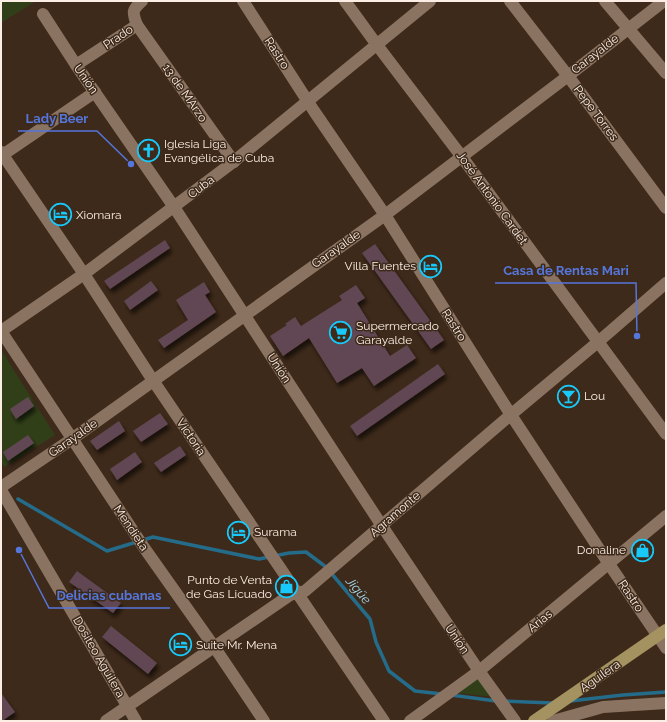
<svg xmlns="http://www.w3.org/2000/svg" width="667" height="722" font-family="Raleway,sans-serif">
<style>
.green{fill:#313f19}
.lines{fill:none;stroke-linecap:round;stroke-linejoin:round}
.stream{stroke:#246c89;stroke-width:3.5}
.building{fill:#614752;filter:url(#shadow)}
.minor{stroke:#8b7361;stroke-width:12}
.major{stroke:#a49360;stroke-width:12}
.labels{text-anchor:middle;stroke-width:3;stroke-linejoin:round;paint-order:stroke}
.street-label{font-size:12px;fill:#fceee4;stroke:#3e2a1a}
.poi-label{font-size:12px;fill:#fceee4;stroke:#3e2a1a;text-anchor:start}
.water-label{font-size:13px;font-style:italic;fill:#a3dbf5;stroke:#3e2a1a}
.leader{fill:none;stroke:#5576db;stroke-width:1.5}
.callout-dot{fill:#5576db;stroke:#3e2a1a;stroke-width:1.5}
.callout-label{font-size:13px;text-anchor:middle;font-weight:bold;fill:#5576db;stroke:#3e2a1a;stroke-width:3;stroke-linejoin:round;paint-order:stroke}
</style>
<defs>
<filter id="shadow"><feDropShadow dx="2.5" dy="4.5" stdDeviation="2" flood-color="#0009"/></filter>
</defs>
<rect width="100%" height="100%" fill="#3e2a1a"/>
<g class="green">
<polygon points="1,1 36,1 1,23"/>
<polygon points="1,350 55,435 4,467 1,462"/>
<polygon points="479,676 495,697 457,693"/>
</g>
<g class="lines">
<g class="stream">
<polyline points="18,499 107,551 153,537 259,559 289,553 306,552 326,567 370,619 376,642 389,671 415,691 442,694"/>
<polyline points="451,695 496,701"/>
<polyline points="504,701 552,703"/>
<polyline points="570,701 623,695 666,692"/>
</g>
</g>
<g class="building">
<polygon points="165,240 170,248 110,289 104,281"/>
<polygon points="375,244 444,340 431,349 362,253"/>
<polygon points="151,281 158,290 130,310 124,301"/>
<polygon points="204,282 210,292 205,295 216,312 164,348 158,340 188,320 176,300"/>
<polygon points="356,285 365,298 357,303 390,356 407,345 416,358 374,386 362,368 337,383 309,338 283,356 270,336 287,325 285,324 295,317 301,326 342,300 339,296"/>
<polygon points="438,364 445,374 357,436 350,426"/>
<polygon points="28,397 34,406 16,419 10,409"/>
<polygon points="160,413 168,424 141,442 133,431"/>
<polygon points="119,421 125,431 97,450 90,441"/>
<polygon points="28,435 34,443 8,461 3,452"/>
<polygon points="180,446 186,455 161,472 154,463"/>
<polygon points="135,452 142,462 117,480 110,469"/>
<polygon points="77,571 121,603 113,613 69,582"/>
<polygon points="111,626 157,663 148,674 102,637"/>
<polygon points="1,693 15,712 2,721 1,721"/>
</g>
<g class="lines">
<g class="minor">
<polyline points="243,1 314,111 385,215 511,415 609,564 666,648"/>
<polyline points="345,1 377,45 462,157 666,434"/>
<polyline points="510,1 568,76 666,208"/>
<polyline points="605,1 666,73"/>
<polyline points="43,14 76,65 174,207 382,526 479,671 515,721"/>
<polyline points="137,25 234,162"/>
<path d="M76,65L137,25C132,12 132,10 142,1"/>
<polyline points="1,152 84,274 152,379 384,721"/>
<polyline points="1,156 95,92"/>
<polyline points="1,331 84,274 232,163 430,1"/>
<polyline points="1,331 145,549 215,648 264,721"/>
<polyline points="1,487 72,439 385,215 568,76 664,1"/>
<polyline points="1,490 136,721"/>
<polyline points="106,721 290,595 305,591 507,418 598,342 666,283"/>
<polyline points="410,721 479,671 666,516"/>
<polyline points="553,721 603,707 666,703"/>
</g>
<polyline class="major" points="534,721 666,630"/>
</g>
<defs>
<symbol id="church-ring" viewBox="-11 -11 22 22"><circle r="9.5" fill="#3e2a1a" stroke="#17cafb" stroke-width="1.5"/><path d="M-1.2-6h2.4v3.5h3.3v2.4h-3.3V6h-2.4V-.1h-3.3v-2.4h3.3Z" fill="#17cafb"/></symbol>
<symbol id="hotel-ring" viewBox="-11 -11 22 22"><circle r="9.5" fill="#3e2a1a" stroke="#17cafb" stroke-width="1.5"/><path d="M-6-4.5h1.5V1H6V5H4.5V3h-9V5H-6ZM-4 0a1.8 1.8 0 1 1 3.6 0ZM.5 0V-2.5h3Q6-2.5 6 0Z" fill="#17cafb"/></symbol>
<symbol id="supermarket-ring" viewBox="-11 -11 22 22"><circle r="9.5" fill="#3e2a1a" stroke="#17cafb" stroke-width="1.5"/><path d="M-6-5.5h2.5l.6 2H6L4.5 2H-2.5L-4.4-4H-6ZM-1.5 3.2a1.3 1.3 0 1 0 .1 0ZM3 3.2a1.3 1.3 0 1 0 .1 0Z" fill="#17cafb"/></symbol>
<symbol id="bar-ring" viewBox="-11 -11 22 22"><circle r="9.5" fill="#3e2a1a" stroke="#17cafb" stroke-width="1.5"/><path d="M-6-5H6L.8 .8V4.5H3.5V6h-7V4.5H-.8V.8Z" fill="#17cafb"/></symbol>
<symbol id="shop-ring" viewBox="-11 -11 22 22"><circle r="9.5" fill="#3e2a1a" stroke="#17cafb" stroke-width="1.5"/><path d="M-5-2.5h2.3a2.7 3.5 0 0 1 5.4 0H5L5.5 6h-11ZM-1.5-2.5h3a1.5 2.3 0 0 0-3 0Z" fill="#17cafb"/></symbol>
</defs>
<g fill-rule="evenodd">
<use href="#church-ring" x="136" y="138" width="25" height="25"/>
<use href="#hotel-ring" x="48" y="202" width="25" height="25"/>
<use href="#hotel-ring" x="418" y="254" width="25" height="25"/>
<use href="#supermarket-ring" x="328" y="320" width="25" height="25"/>
<use href="#bar-ring" x="556" y="384" width="25" height="25"/>
<use href="#hotel-ring" x="226" y="520" width="25" height="25"/>
<use href="#shop-ring" x="630" y="538" width="25" height="25"/>
<use href="#shop-ring" x="274" y="574" width="25" height="25"/>
<use href="#hotel-ring" x="168" y="632" width="25" height="25"/>
</g>
<g class="labels">
<g class="street-label">
<text transform="translate(118 37) rotate(-34)" y="4">Prado</text>
<text transform="translate(277 53) rotate(57)" y="4">Rastro</text>
<text transform="translate(595 54) rotate(-38)" y="4">Garayalde</text>
<text transform="translate(86 79) rotate(55)" y="4">Unión</text>
<text transform="translate(185 93) rotate(55)" y="4">13 de MArzo</text>
<text transform="translate(596 113) rotate(53)" y="4">Pepe Torres</text>
<text transform="translate(201 187) rotate(-37)" y="4">Cuba</text>
<text transform="translate(492 198) rotate(54)" y="4">José Antonio Cardet</text>
<text transform="translate(336 249) rotate(-35)" y="4">Garayalde</text>
<text transform="translate(454 325) rotate(58)" y="4">Rastro</text>
<text transform="translate(279 368) rotate(57)" y="4">Unión</text>
<text transform="translate(191 437) rotate(56)" y="4">Victoria</text>
<text transform="translate(73 438) rotate(-35)" y="4">Garayalde</text>
<text transform="translate(395 514) rotate(-41)" y="4">Agramonte</text>
<text transform="translate(131 528) rotate(56)" y="4">Mendieta</text>
<text transform="translate(631 596) rotate(56)" y="4">Rastro</text>
<text transform="translate(540 621) rotate(-40)" y="4">Arias</text>
<text transform="translate(457 639) rotate(56)" y="4">Unión</text>
<text transform="translate(99 657) rotate(60)" y="4">Dositeo Aguilera</text>
<text transform="translate(600 676) rotate(-35)" y="4">Aguilera</text>
</g>
<g class="poi-label">
<text x="164" y="148">Iglesia Liga<tspan x="164" dy="14">Evangélica de Cuba</tspan></text>
<text x="76" y="219">Xiomara</text>
<text x="416" y="270" text-anchor="end">Villa Fuentes</text>
<text x="356" y="330">Supermercado<tspan x="356" dy="14">Garayalde</tspan></text>
<text x="584" y="400">Lou</text>
<text x="254" y="536">Surama</text>
<text x="626" y="554" text-anchor="end">Donaline</text>
<text x="272" y="584" text-anchor="end">Punto de Venta<tspan x="272" dy="14">de Gas Licuado</tspan></text>
<text x="196" y="649">Suite Mr. Mena</text>
</g>
<g class="water-label">
<text transform="translate(359 590) rotate(50)" y="5">Jigüe</text>
</g>
</g>
<path class="leader" d="M131 164L97 131H18M637 336L636 283H495M19 550L49 608H170"/>
<g class="callout-dot">
<circle cx="131" cy="164" r="4"/>
<circle cx="637" cy="336" r="4"/>
<circle cx="19" cy="550" r="4"/>
</g>
<g class="callout-label">
<text x="57" y="123">Lady Beer</text>
<text x="566" y="275">Casa de Rentas Mari</text>
<text x="109" y="600">Delicias cubanas</text>
</g>
<rect width="667" height="722" fill="none" stroke="#fceee4" stroke-width="4"/>
</svg>
